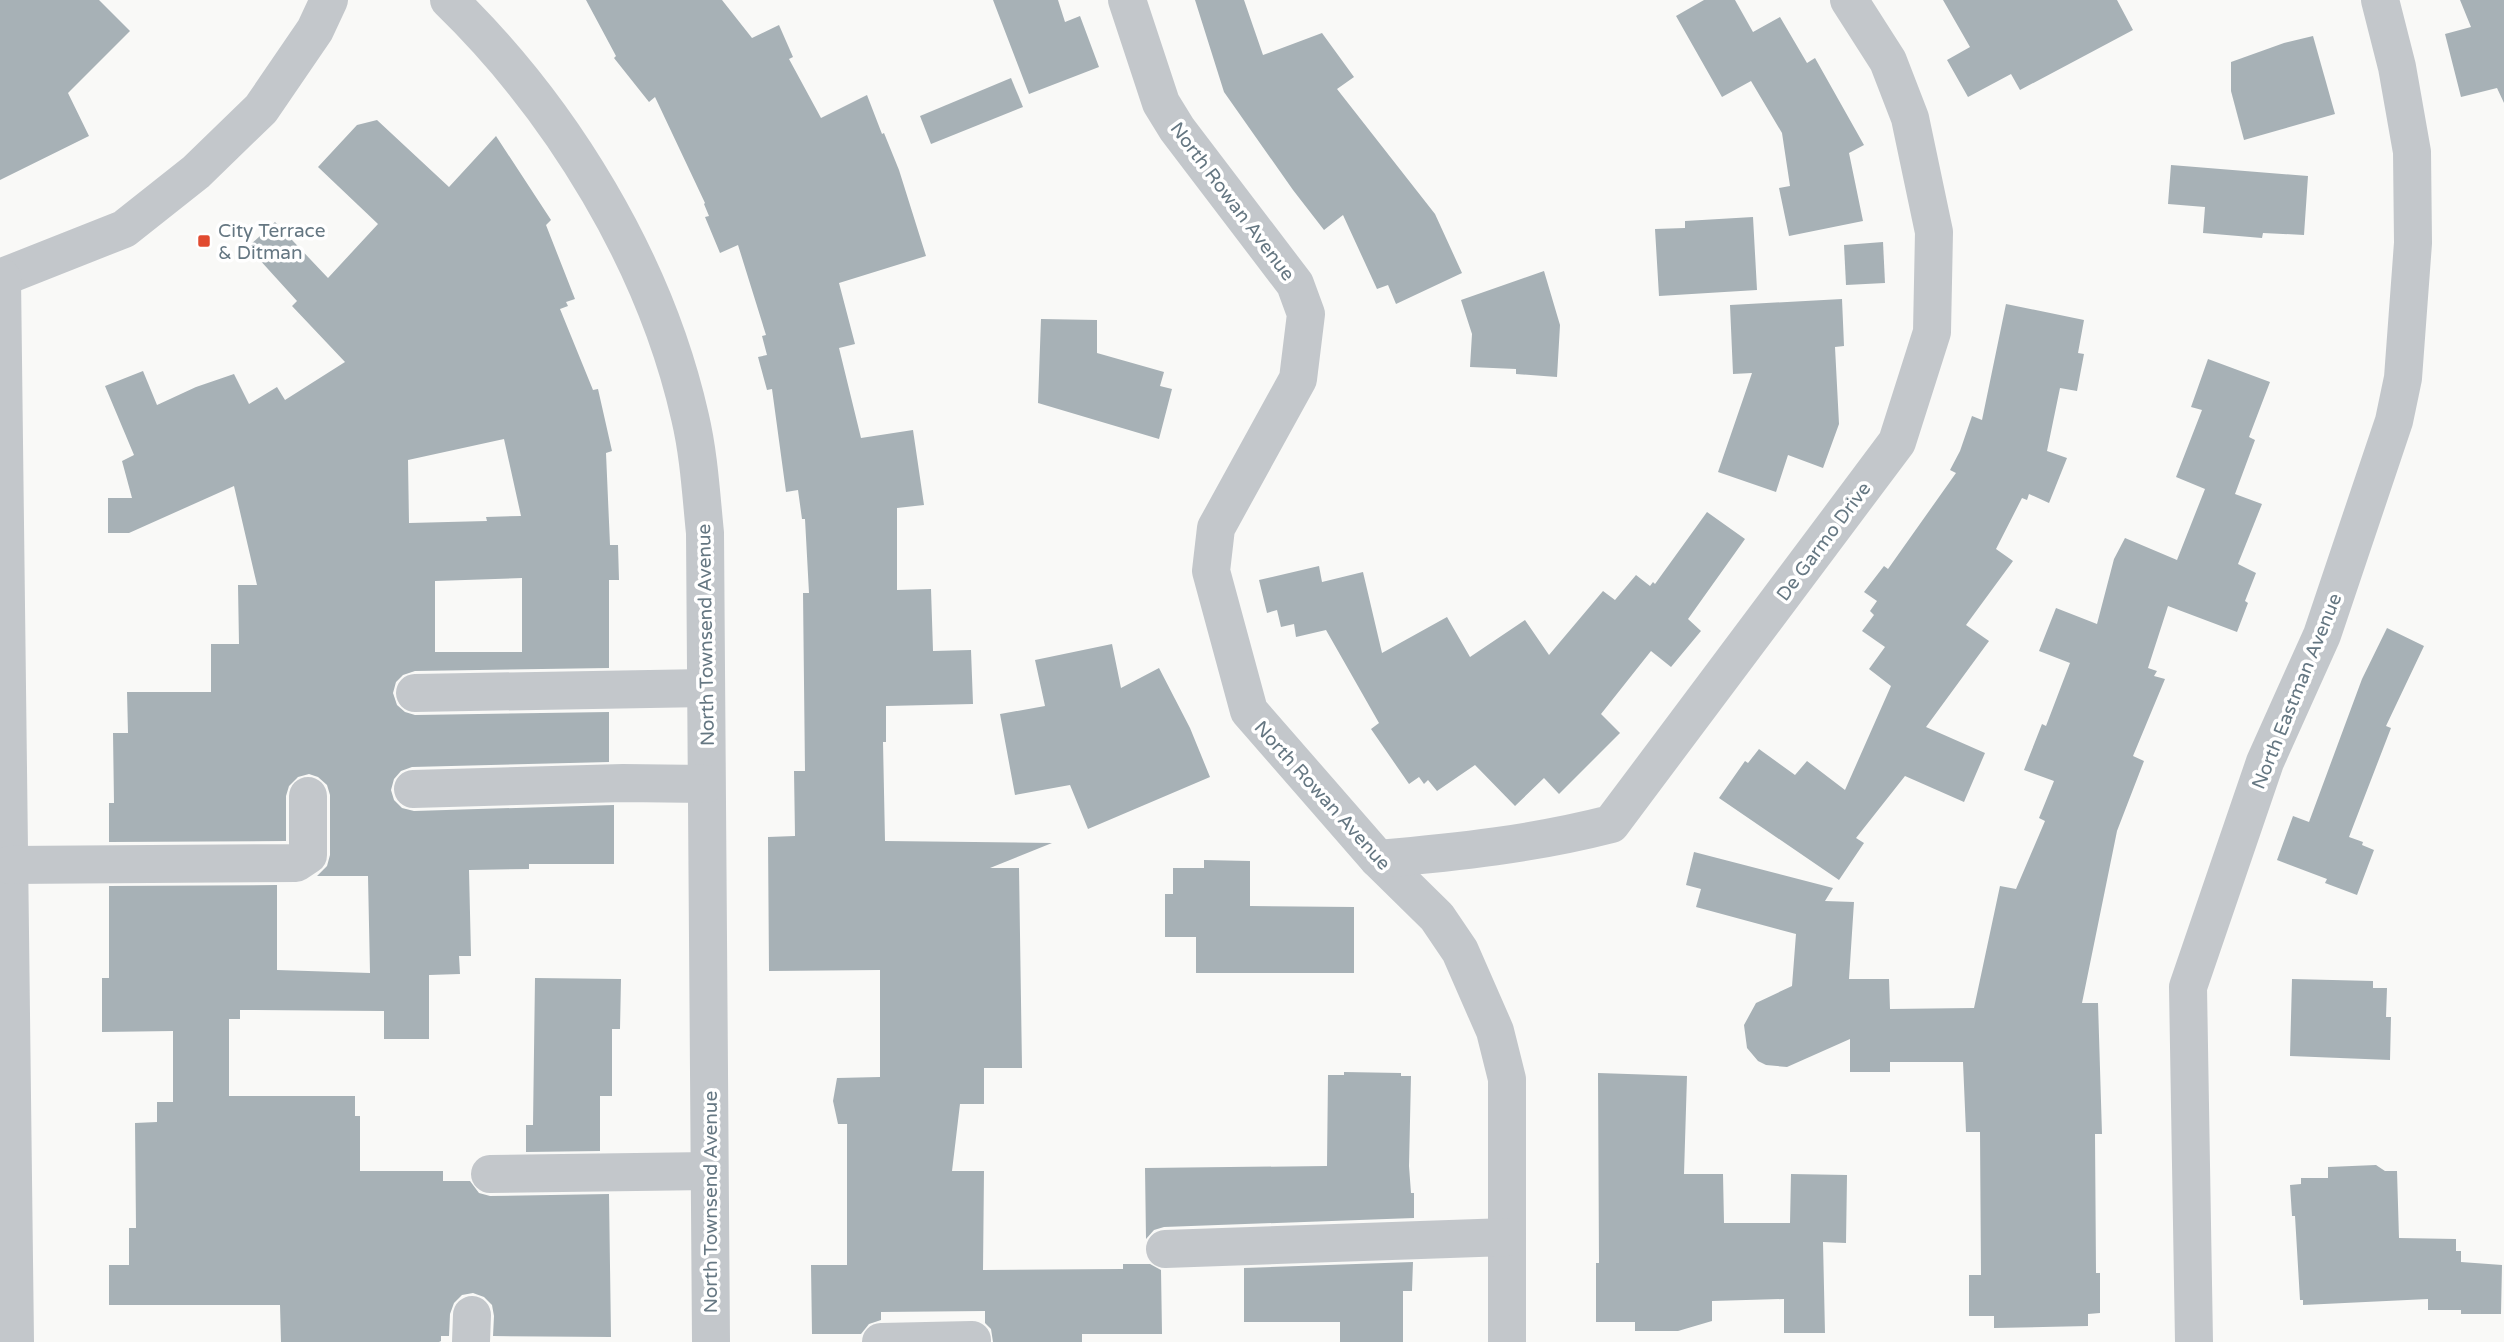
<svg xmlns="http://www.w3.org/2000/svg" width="2504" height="1342" font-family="'Varela Round',sans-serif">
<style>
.building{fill:#a7b1b6;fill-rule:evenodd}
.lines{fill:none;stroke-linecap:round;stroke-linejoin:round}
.minor{stroke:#c3c7cb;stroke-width:38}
.poi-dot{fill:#e14b30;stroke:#fff;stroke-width:2.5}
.labels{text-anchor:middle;stroke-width:7;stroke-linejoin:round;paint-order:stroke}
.street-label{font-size:19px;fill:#657782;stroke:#fff}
.poi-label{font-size:19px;fill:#657782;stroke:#fff;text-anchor:start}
</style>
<rect width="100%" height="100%" fill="#f9f9f7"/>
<g class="building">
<polygon points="0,0 99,0 130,31 68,93 89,136 0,180"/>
<polygon points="586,0 722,0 752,38 779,25 793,57 789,59 821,118 867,95 882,134 884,133 899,170 926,256 839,283 855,344 839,348 861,438 913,430 924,505 897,508 897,590 931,589 933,651 971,650 973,704 886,706 886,742 883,742 885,841 1052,843 990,868 1019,868 1022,1068 984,1068 984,1104 960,1104 952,1171 984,1171 983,1270 1123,1269 1123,1264 1150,1264 1161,1270 1162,1334 1082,1334 1082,1342 993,1342 991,1329 985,1323 985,1311 881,1312 881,1320 869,1324 861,1334 812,1334 811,1265 847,1265 847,1124 838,1124 833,1101 837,1078 880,1077 880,970 769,971 768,837 795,836 794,771 805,771 803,593 809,593 805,519 802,519 798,490 786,492 772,389 767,390 758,357 767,355 762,336 766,335 738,245 720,253 705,217 709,216 704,204 705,203 655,97 649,102 614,58 616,56"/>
<polygon points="993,0 1058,0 1065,22 1080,16 1099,67 1029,94"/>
<polygon points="1195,0 1244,0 1263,55 1322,33 1354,77 1337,89 1435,214 1462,273 1396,304 1388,285 1377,289 1343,215 1324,230 1293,190 1224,92"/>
<polygon points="1704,0 1735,0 1753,32 1780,17 1807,63 1815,58 1864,145 1849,153 1863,221 1789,236 1779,188 1790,186 1782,133 1751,81 1722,97 1676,16"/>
<polygon points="1943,0 2117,0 2133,30 2020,90 2011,74 1968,97 1947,60 1970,47"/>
<polygon points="2460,0 2504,0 2504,103 2497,88 2461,97 2445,34 2471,27"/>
<polygon points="2313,36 2335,114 2244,140 2231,91 2231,62 2284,43"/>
<polygon points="1011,78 1023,107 931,144 920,116"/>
<path d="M377,120L449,187L496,136L551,220L546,225L575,299L566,302L568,306L560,309L593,390L598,389L612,451L606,453L610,545H618L619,580H609V668L415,671L403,675L396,682L393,693L397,705L405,712L415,715L609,712V762L412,767L401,771L394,779L391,790L394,800L402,808L414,811L614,805V864H529V869L469,870L471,956H459L460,974L429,975V1039H384V1011L240,1010V1019H229V1096H355V1116H360V1171H443V1181H470L479,1193L490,1196L609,1194L611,1337L493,1336L494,1316L492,1305L484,1297L473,1293L462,1295L454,1303L450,1314L449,1336H441V1341L439,1342H281L280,1305H109V1265H129V1228H136L135,1123L157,1122V1102H173V1031L102,1032V978H109V886L277,885V970L370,973L368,876H317L327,866L330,855V795L327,785L318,777L309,774L298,777L289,786L286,796V841L109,842V803H114L113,733H128L127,692H211V644H239L238,585H257L234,486L129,533H108V498H132L122,461L134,455L105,386L143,371L157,405L196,387L234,374L249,404L277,387L285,400L345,362L292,306L297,301L248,247L275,222L328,278L378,224L318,167L357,125ZM504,439L521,516L486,517L487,521L409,523L408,460ZM522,578V652H435V581Z"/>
<polygon points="2171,165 2308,176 2304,235 2263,233 2262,238 2203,233 2205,207 2168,204"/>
<polygon points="1753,217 1757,290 1659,296 1655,229 1685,228 1685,221"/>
<polygon points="1883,242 1885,283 1846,285 1844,245"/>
<polygon points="1544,271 1560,325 1557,377 1516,374 1516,369 1470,367 1472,334 1461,300"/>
<polygon points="1842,299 1844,346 1835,347 1839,424 1823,468 1788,455 1776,492 1718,472 1752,373 1733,374 1730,305"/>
<polygon points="2006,304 2084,320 2078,353 2084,354 2077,391 2060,388 2047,451 2067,458 2049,503 2029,494 2027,500 2022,498 1996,549 2013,561 1966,625 1989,641 1926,727 1985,753 1964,802 1905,776 1856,838 1864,843 1839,880 1719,798 1745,761 1748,763 1759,749 1795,775 1807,761 1845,790 1891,686 1869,669 1885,647 1862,631 1874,615 1870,611 1877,601 1864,592 1884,566 1888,569 1956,473 1950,470 1960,451 1972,416 1982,420"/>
<polygon points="1041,319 1097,320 1097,353 1164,372 1160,386 1172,389 1159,439 1038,403"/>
<polygon points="2208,359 2270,382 2249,437 2255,440 2235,494 2262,504 2238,564 2256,573 2245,601 2248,603 2237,632 2168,606 2148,668 2157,671 2154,676 2165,679 2133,756 2144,761 2117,831 2082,1003 2098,1003 2102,1134 2095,1134 2096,1273 2100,1273 2100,1313 2088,1314 2088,1326 1994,1328 1994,1316 1969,1316 1969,1275 1981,1275 1980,1132 1966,1132 1963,1062 1890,1062 1890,1072 1850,1072 1850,1039 1787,1067 1766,1065 1758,1061 1747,1048 1744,1025 1756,1003 1792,986 1796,934 1696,907 1701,889 1686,885 1694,852 1833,888 1825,901 1854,902 1849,979 1889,979 1890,1009 1974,1008 2000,886 2016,889 2045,821 2039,818 2054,781 2024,770 2042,724 2046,726 2070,663 2039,651 2056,608 2097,624 2114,559 2125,538 2177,560 2205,489 2176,477 2202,410 2191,407"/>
<polygon points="1707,512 1745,539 1688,619 1701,631 1671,667 1651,651 1601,714 1620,733 1559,794 1544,778 1515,806 1475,765 1437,791 1428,780 1424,784 1419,777 1409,784 1371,729 1379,723 1326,630 1296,637 1294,624 1281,627 1277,610 1267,613 1259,580 1319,566 1322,582 1363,572 1382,653 1447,617 1470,657 1525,620 1549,655 1603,591 1615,600 1636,575 1650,586 1653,582 1655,584"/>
<polygon points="2387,628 2424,646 2386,726 2391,728 2349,837 2363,842 2362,845 2374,850 2357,895 2325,883 2327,879 2277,860 2293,816 2309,822 2362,679"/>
<polygon points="1112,644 1121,688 1159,668 1190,728 1210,777 1088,829 1070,785 1015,795 1000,714 1045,706 1035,660"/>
<polygon points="1204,860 1250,861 1250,906 1354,907 1354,973 1196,973 1196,937 1165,937 1165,894 1173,894 1173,868 1204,868"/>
<polygon points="535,978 621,979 620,1029 612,1029 612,1096 600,1096 600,1151 526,1152 526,1125 533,1125"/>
<polygon points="2292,979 2373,981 2373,988 2387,988 2386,1017 2391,1017 2390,1060 2290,1056"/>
<polygon points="1344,1072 1401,1073 1401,1076 1411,1076 1409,1166 1411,1193 1414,1193 1414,1218 1164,1227 1154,1230 1146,1239 1145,1168 1327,1166 1328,1075 1344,1075"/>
<polygon points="1598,1073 1687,1076 1684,1174 1723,1174 1724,1223 1790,1223 1791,1174 1847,1175 1846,1243 1823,1242 1825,1333 1784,1333 1784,1299 1712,1301 1712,1321 1678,1331 1635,1331 1635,1322 1596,1322 1596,1263 1599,1263"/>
<polygon points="2376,1165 2385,1171 2397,1171 2399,1238 2456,1239 2456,1251 2461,1251 2461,1262 2502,1265 2501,1314 2461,1314 2461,1310 2428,1310 2428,1299 2303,1305 2303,1300 2300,1300 2295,1216 2292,1216 2290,1185 2301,1184 2301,1178 2328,1178 2328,1167"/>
<polygon points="1413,1262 1412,1291 1403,1291 1403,1342 1340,1342 1340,1322 1244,1322 1244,1268"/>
</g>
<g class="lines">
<g class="minor">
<path d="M449,0C562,110 655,262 690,417C699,455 701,494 705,533L711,1342"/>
<polyline points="1127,0 1161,103 1177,129 1295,284 1306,314 1298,379 1216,528 1211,571 1249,711 1378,859 1437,917 1460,951 1495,1031 1507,1079 1507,1342"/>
<polyline points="0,278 124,229 196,172 261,109 315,30 329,0"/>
<polyline points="2,278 15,1342"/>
<polyline points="415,693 706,688"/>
<polyline points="413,789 623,783 706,784"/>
<path d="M1378,859C1458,852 1533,844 1611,824L1897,442L1932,332L1934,232L1910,118L1888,61L1849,0"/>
<polyline points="9,865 296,863 308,855 308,796"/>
<polyline points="490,1174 709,1171"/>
<polyline points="1165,1249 1507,1237"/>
<polyline points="471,1342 472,1315"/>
<polyline points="881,1342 972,1340"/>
<polyline points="2194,1342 2188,987 2265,762 2322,635 2394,421 2403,378 2413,243 2412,152 2397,67 2380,0"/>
</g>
</g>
<rect class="poi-dot" x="197" y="234" width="14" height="14" rx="3.5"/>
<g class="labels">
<g class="street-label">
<text transform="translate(1233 201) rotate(53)" y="7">North Rowan Avenue</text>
<text transform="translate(1823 541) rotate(-53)" y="7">De Garmo Drive</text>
<text transform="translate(705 635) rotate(-91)" y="7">North Townsend Avenue</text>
<text transform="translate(2296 691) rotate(-68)" y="7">North Eastman Avenue</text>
<text transform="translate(1323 795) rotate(48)" y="7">North Rowan Avenue</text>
<text transform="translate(710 1202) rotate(-90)" y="7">North Townsend Avenue</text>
</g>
<g class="poi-label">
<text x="218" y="237">City Terrace<tspan x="218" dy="22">&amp; Ditman</tspan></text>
</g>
</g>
</svg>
